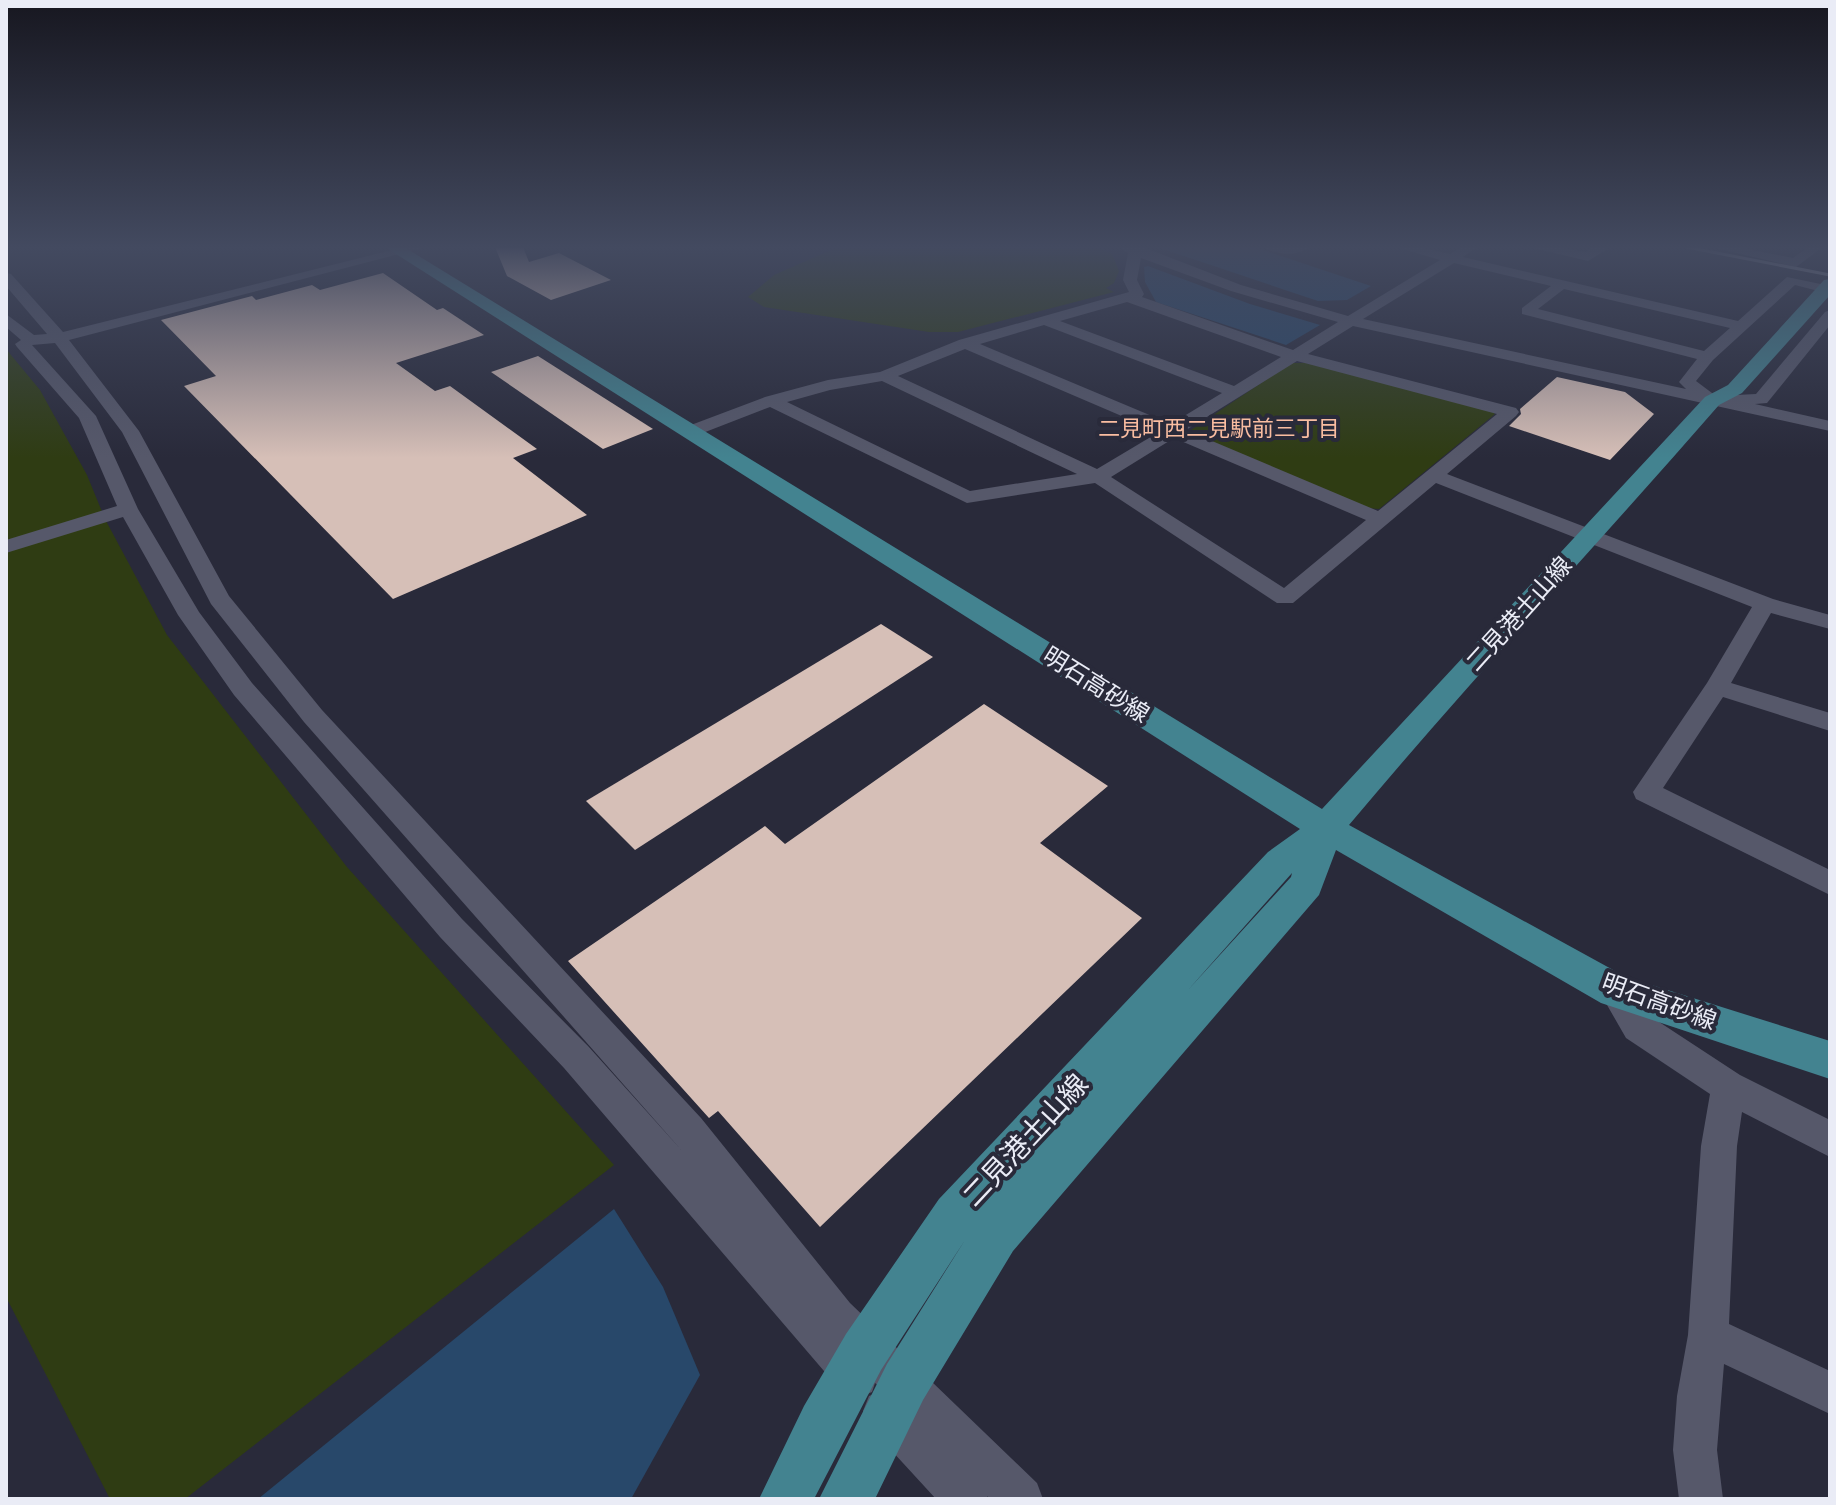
<svg xmlns="http://www.w3.org/2000/svg" width="1836" height="1505" font-family="'Noto Sans','Noto Sans JP',sans-serif">
<style>
.green{fill:#2f3c13}
.water{fill:#28486a}
.building{fill:#d6bfb7}
.lines{fill:none;stroke-linecap:round;stroke-linejoin:round}
.minor{fill:#56586a;fill-rule:evenodd}
.major{fill:#438390;fill-rule:evenodd}
.rail{stroke:#90929f;stroke-width:3}
.labels{text-anchor:middle;stroke-width:8;stroke-linejoin:round;paint-order:stroke}
.far-neighbourhood-label{font-size:22px;fill:#f9bda1;stroke:#292a3a}
.street-label{font-size:24px;fill:#eaecf6;stroke:#292a3a}
.near-street-label{font-size:28px;fill:#eaecf6;stroke:#292a3a}
</style>
<rect width="100%" height="100%" fill="#292a3a"/>
<g class="green">
<polygon points="838,247 1097,247 1112,254 1119,271 1114,283 1106,288 1114,292 958,332 929,332 764,307 748,297 774,275"/>
<polygon points="6,349 40,390 87,475 105,519 167,635 347,867 614,1165 185,1499 110,1499 6,1297"/>
<polygon points="1291,363 1307,363 1490,410 1495,414 1379,509 1367,508 1192,435 1191,430"/>
</g>
<g class="water">
<polygon points="1157,247 1254,247 1371,286 1347,300 1318,301"/>
<polygon points="1148,266 1250,304 1320,325 1286,345 1156,302 1145,282 1144,267"/>
<polygon points="614,1209 663,1287 700,1375 631,1499 258,1499"/>
</g>
<g class="building">
<polygon points="495,247 523,247 529,262 559,253 611,280 551,300 507,276"/>
<polygon points="383,273 437,310 443,308 484,335 396,363 435,391 450,386 537,449 513,458 587,515 393,599 184,386 216,376 161,320 252,296 256,300 312,285 320,290"/>
<polygon points="538,356 653,429 603,449 491,372"/>
<polygon points="1557,377 1625,392 1654,414 1610,460 1509,426 1521,414 1520,409"/>
<polygon points="881,624 933,657 635,850 586,801"/>
<polygon points="984,704 1108,786 1040,843 1142,918 820,1227 718,1111 709,1118 568,961 765,826 785,844"/>
</g>
<g class="lines">
<g class="minor">
<path d="M404,247H426L69,340L139,431L229,596L322,710L701,1118L850,1303L1037,1483L1043,1499H990L987,1496L988,1499H936L869,1426L863,1411L869,1396L883,1390L875,1383L872,1392L857,1398L842,1392L564,1068L440,937L234,695L178,615L123,517L6,553V540L117,506L79,418L17,347L15,344L21,340L6,327V314L34,335L47,334L6,286V273L11,274L63,332ZM55,343L122,432L211,604L304,722L683,1152L588,1046L462,919L252,683L199,612L138,509L96,416L32,345Z"/>
<path d="M1118,247H1143L1241,285L1348,316L1440,260L1396,247H1419L1450,254L1461,247H1477L1463,257L1738,321L1787,277L1830,286V294L1795,285L1713,360L1696,381L1716,396L1756,394L1825,312L1830,310V325L1767,403L1755,404L1830,421V431L1353,326L1308,354L1516,408L1519,412L1516,416L1447,474L1773,599L1830,615V629L1771,613L1731,683L1830,713V731L1723,697L1663,788L1830,870V895L1636,799L1633,792L1707,683L1752,607L1436,483L1293,603H1277L1095,483L967,503L770,407L695,436L689,437L680,432L683,428L765,397L828,380L880,372L959,340L1129,292L1123,280L1128,253ZM1141,258L1231,291L1338,322L1293,350L1142,297L1144,294L1137,280ZM1454,263L1551,286L1522,308V314L1697,359L1679,382L1686,389L1363,319ZM1564,289L1730,328L1704,351L1538,309ZM1127,302L1281,357L1234,386L1060,321ZM1044,325L1222,393L1171,424L980,344ZM965,349L1159,432L1097,469L898,376ZM1297,361L1497,414L1378,511L1186,430ZM882,381L1077,474L970,491L787,402L830,390ZM1174,438L1366,520L1284,588L1111,477Z"/>
<path d="M1263,247H1309C1297,257 1275,255 1263,247Z"/>
<polygon points="1529,247 1556,247 1586,252 1591,247 1605,247 1606,250 1588,261"/>
<polygon points="1711,247 1737,247 1793,258 1808,247 1823,247 1796,267"/>
<polygon points="1615,977 1626,981 1650,1016 1740,1075 1830,1120 1830,1157 1742,1112 1737,1146 1729,1324 1830,1371 1830,1414 1724,1364 1717,1450 1723,1499 1679,1499 1673,1450 1677,1396 1688,1335 1701,1146 1710,1094 1626,1038 1599,991 1604,981"/>
</g>
<path class="major" d="M385,247H404L1322,809L1705,397L1728,385L1824,280L1830,279V295L1742,393L1719,405C1596,546 1469,682 1349,825L1626,977L1830,1041V1079L1601,1003L1336,850L1319,895L1013,1251L923,1400L875,1499H819L887,1364L965,1240L881,1370L814,1499H759L804,1406L846,1334L939,1199L1268,852L1300,829ZM1292,873L1291,877L1188,990Z"/>
<polyline class="rail" points="1686,247 1830,275"/>
</g>
<linearGradient id="sky" x2="0" y2="1"><stop stop-color="#171720"/><stop offset="0.54" stop-color="#434a60"/><stop offset="1" stop-color="#434a60" stop-opacity="0"/></linearGradient>
<rect width="1836" height="458" fill="url(#sky)"/>
<g class="labels">
<g class="far-neighbourhood-label">
<text x="1219" y="436">二見町西二見駅前三丁目</text>
</g>
<g class="street-label">
<text transform="translate(1519 614) rotate(-48)" y="8">二見港土山線</text>
<text transform="translate(1096 685) rotate(32)" y="8">明石高砂線</text>
<text transform="translate(1659 1002) rotate(20)" y="8">明石高砂線</text>
</g>
<g class="near-street-label">
<text transform="translate(1025 1140) rotate(-47)" y="10">二見港土山線</text>
</g>
</g>
<rect width="1836" height="1505" fill="none" stroke="#eaecf6" stroke-width="16"/>
</svg>
